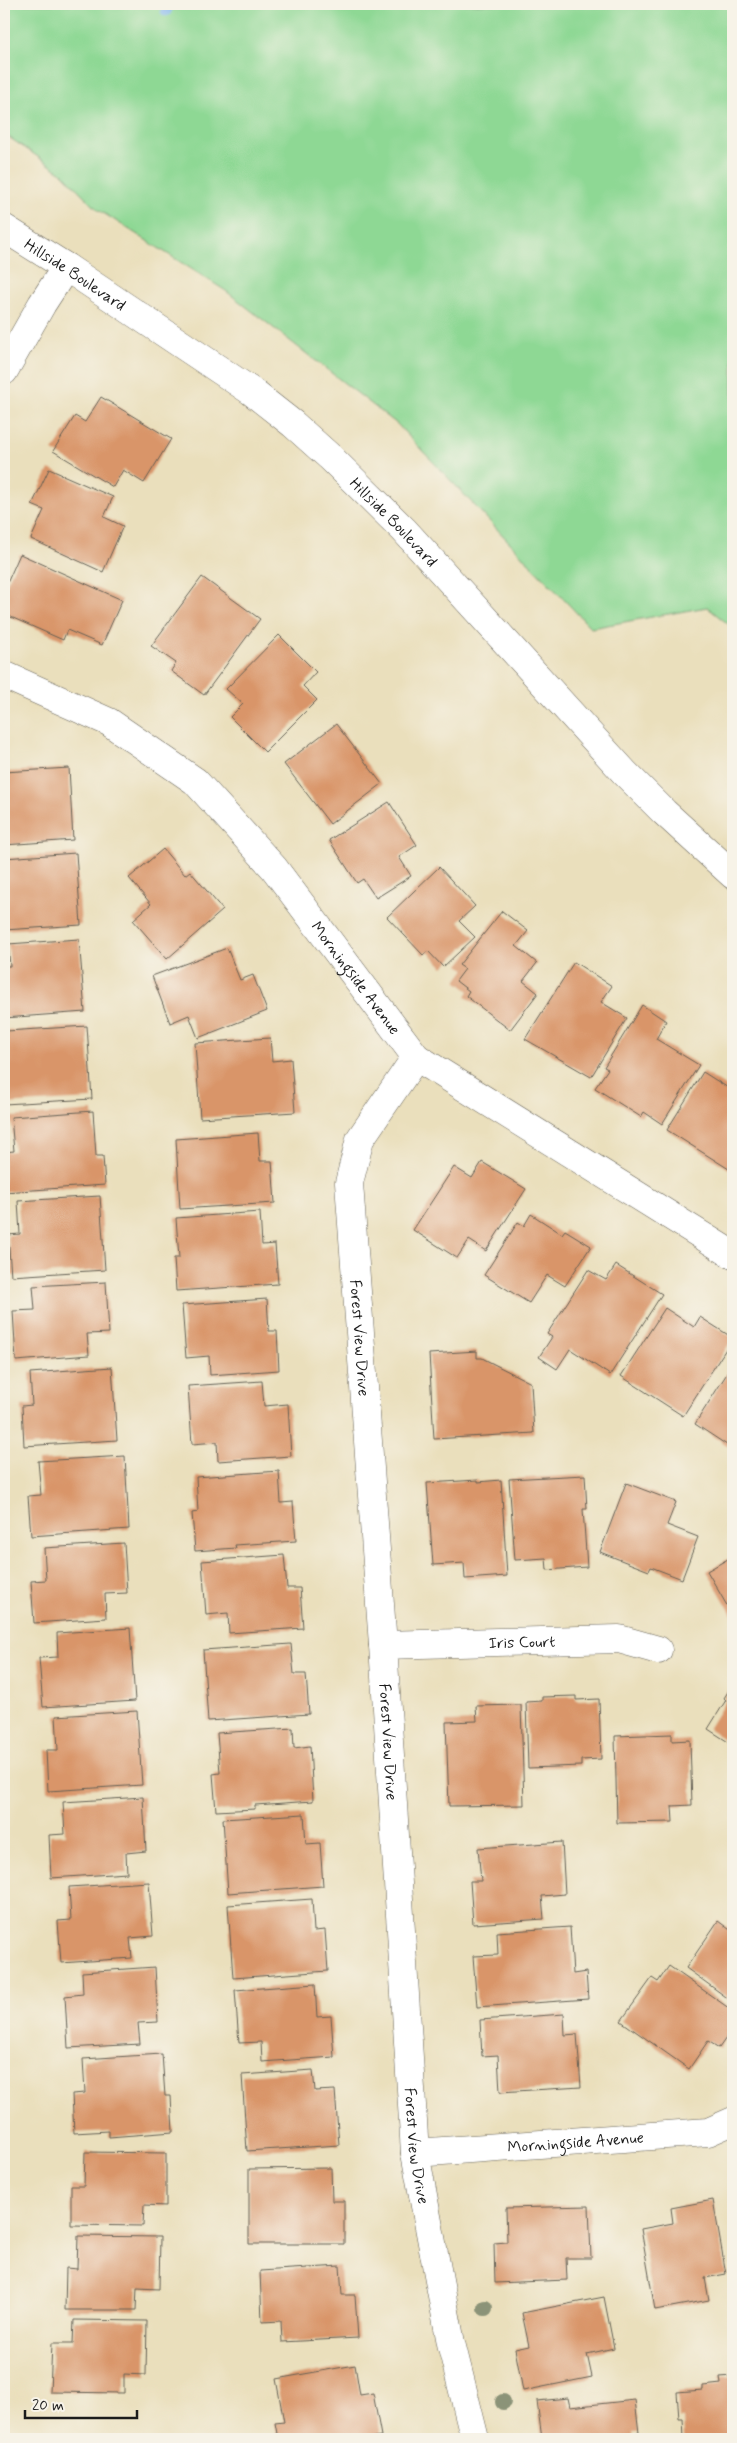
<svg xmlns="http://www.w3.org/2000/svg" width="737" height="2443" font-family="Mynerve,sans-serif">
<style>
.green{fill:#8ed894;stroke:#557a58}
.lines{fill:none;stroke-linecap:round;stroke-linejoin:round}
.stream{stroke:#7fb6ef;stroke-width:11}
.building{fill:#d99569}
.minor-casing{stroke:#646054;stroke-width:29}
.secondary-casing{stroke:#646054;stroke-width:29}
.minor{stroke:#fff;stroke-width:28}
.secondary{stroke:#fff;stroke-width:28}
.tree{fill:#8b9378}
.labels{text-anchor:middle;stroke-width:4;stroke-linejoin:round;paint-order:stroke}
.street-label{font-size:16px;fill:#1c1c1c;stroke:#f7f3e8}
</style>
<rect width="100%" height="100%" fill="#f7f3e8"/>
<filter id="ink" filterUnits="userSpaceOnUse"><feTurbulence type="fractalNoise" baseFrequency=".02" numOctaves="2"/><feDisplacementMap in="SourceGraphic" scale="10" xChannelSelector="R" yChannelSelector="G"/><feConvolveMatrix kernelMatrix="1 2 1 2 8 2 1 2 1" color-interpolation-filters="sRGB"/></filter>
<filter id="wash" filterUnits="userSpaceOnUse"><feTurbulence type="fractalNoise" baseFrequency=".0096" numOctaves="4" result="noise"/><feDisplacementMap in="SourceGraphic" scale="20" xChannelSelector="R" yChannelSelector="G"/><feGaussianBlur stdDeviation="1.12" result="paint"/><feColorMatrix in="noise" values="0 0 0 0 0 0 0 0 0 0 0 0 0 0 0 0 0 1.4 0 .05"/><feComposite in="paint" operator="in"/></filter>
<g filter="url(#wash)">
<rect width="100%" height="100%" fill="#eadfbc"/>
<polygon class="green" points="4,4 733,4 733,628 707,607 591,628 397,424 226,291 97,209 62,173 4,134"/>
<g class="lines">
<polyline class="stream" points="166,11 169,4"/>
</g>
<g id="blocks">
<g class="building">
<polygon points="101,397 171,439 144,483 123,470 113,487 53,451 75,416 85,422"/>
<polygon points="49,469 113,497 104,517 123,526 103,572 31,539 44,510 32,505"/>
<polygon points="20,554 122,600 102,645 67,630 63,640 4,614 4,590"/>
<polygon points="202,577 260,619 204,695 171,671 176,663 151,646"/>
<polygon points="279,635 316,672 303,686 317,700 265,752 230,717 243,704 226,689"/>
<polygon points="336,724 382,784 330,824 284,764"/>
<polygon points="69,768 73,840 4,845 4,772"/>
<polygon points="389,802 417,845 399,857 411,876 376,898 363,879 357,883 329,840"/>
<polygon points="163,849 185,875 190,871 223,910 167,959 133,920 151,904 129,878"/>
<polygon points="76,853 81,925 4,930 4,858"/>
<polygon points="439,867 475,906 459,921 475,937 443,967 428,951 423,955 387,917"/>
<polygon points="502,911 528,931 516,946 537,963 523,981 538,993 510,1030 466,996 469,991 456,981 465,969 459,965"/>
<polygon points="79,939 85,1012 4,1018 4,966 10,966 8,944"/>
<polygon points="227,948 240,980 253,975 267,1011 198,1038 189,1015 170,1023 152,976"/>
<polygon points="574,962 612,986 601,1002 627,1018 591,1077 525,1039"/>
<polygon points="642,1005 666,1021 656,1039 699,1065 662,1124 644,1112 641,1117 595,1088 608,1069 604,1067"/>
<polygon points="87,1026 92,1099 4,1104 4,1063 8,1062 6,1031"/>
<polygon points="270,1038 272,1061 291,1059 295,1112 200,1118 195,1043"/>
<polygon points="703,1072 733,1091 732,1171 667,1130"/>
<polygon points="93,1111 96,1156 103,1156 105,1185 4,1192 4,1152 14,1151 11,1117"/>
<polygon points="258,1133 260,1161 272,1161 275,1203 180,1209 176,1139"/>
<polygon points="482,1162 526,1189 486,1251 469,1240 457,1258 413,1230 454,1167 472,1178"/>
<polygon points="100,1196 105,1270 11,1276 8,1235 20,1234 18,1201"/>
<polygon points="260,1212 262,1245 275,1244 278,1284 176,1291 174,1258 179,1258 176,1218"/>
<polygon points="531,1214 562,1234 565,1230 591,1246 565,1286 547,1275 529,1303 484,1275 518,1222 524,1226"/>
<polygon points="616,1265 662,1294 610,1375 570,1349 557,1369 539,1357 552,1337 547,1334 588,1270 606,1280"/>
<polygon points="106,1282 109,1333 87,1334 89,1355 16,1361 13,1311 35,1310 33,1286"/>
<polygon points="267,1299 269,1331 277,1331 279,1370 210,1375 209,1356 186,1358 182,1305"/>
<polygon points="665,1308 694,1327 700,1317 733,1338 683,1416 621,1376"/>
<polygon points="477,1351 477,1358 482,1358 531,1383 534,1433 434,1439 429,1354"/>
<polygon points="733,1364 733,1449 695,1424"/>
<polygon points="112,1367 117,1440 24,1446 22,1406 32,1405 30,1373"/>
<polygon points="262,1381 264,1406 288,1404 291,1456 218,1461 217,1442 192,1444 188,1386"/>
<polygon points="125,1456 129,1529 31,1536 28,1496 41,1495 38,1461"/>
<polygon points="279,1471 281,1503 293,1502 296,1541 235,1545 236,1548 195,1551 192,1513 198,1512 196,1477"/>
<polygon points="585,1475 587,1509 583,1509 587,1567 547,1570 546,1558 515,1560 509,1479"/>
<polygon points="478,1480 478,1482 501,1480 507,1576 465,1579 464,1563 433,1565 427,1483"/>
<polygon points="626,1483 676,1502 667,1525 698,1537 682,1579 651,1567 649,1571 600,1552"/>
<polygon points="124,1543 127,1593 105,1594 106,1618 34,1623 31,1581 46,1580 44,1548"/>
<polygon points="284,1555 287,1588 300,1588 303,1628 229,1633 228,1613 206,1615 202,1561"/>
<polygon points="733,1556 733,1616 707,1571"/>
<polygon points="130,1628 135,1701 43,1707 39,1658 58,1657 57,1633"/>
<polygon points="291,1644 294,1674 306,1674 309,1714 208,1721 203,1650"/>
<polygon points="733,1684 733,1745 708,1729 726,1700 724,1698"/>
<polygon points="576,1696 576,1700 599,1699 601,1759 581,1760 581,1766 528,1768 526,1702 542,1701 542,1697"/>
<polygon points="521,1705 524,1805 449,1806 446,1722 477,1721 476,1706"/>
<polygon points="137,1711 142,1785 48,1791 46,1750 58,1750 56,1716"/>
<polygon points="293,1728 294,1748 310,1746 313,1801 255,1805 255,1809 216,1811 213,1774 220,1773 217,1733"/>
<polygon points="672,1734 672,1741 690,1740 692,1805 672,1806 673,1822 617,1823 615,1736"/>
<polygon points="143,1797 146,1851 126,1853 127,1873 51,1878 49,1835 65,1834 63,1802"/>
<polygon points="304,1814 306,1844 320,1843 323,1886 228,1893 223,1819"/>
<polygon points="562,1842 565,1894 542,1896 544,1919 473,1924 470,1881 481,1881 478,1848"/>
<polygon points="149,1882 153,1936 130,1938 132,1958 61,1963 58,1921 71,1920 69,1887"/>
<polygon points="312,1899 314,1931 325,1930 328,1971 233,1978 228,1905"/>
<polygon points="718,1921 733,1932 733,2002 686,1968"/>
<polygon points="570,1927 573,1974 586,1972 588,1999 477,2007 473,1956 498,1955 497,1932"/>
<polygon points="669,1966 733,2011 733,2028 719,2048 708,2041 689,2069 621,2021 652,1978 658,1982"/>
<polygon points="155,1967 158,2022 138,2023 140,2044 68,2048 65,1996 83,1994 82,1972"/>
<polygon points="315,1984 317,2017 331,2016 334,2057 262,2062 261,2042 239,2043 235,1990"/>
<polygon points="564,2014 565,2035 577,2034 581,2087 500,2092 498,2055 482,2056 480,2020"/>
<polygon points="162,2054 165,2096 171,2096 173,2132 109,2137 109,2131 74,2133 72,2094 85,2093 83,2059"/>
<polygon points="313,2070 315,2091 335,2090 339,2145 247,2151 242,2075"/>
<polygon points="85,2152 166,2153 166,2206 144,2205 143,2226 71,2225 71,2186 84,2186"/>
<polygon points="331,2168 332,2201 344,2201 344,2244 249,2244 249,2169"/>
<polygon points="713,2200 726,2274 705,2278 709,2300 655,2310 641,2229 673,2223 671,2208"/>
<polygon points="589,2206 591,2258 566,2258 567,2280 495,2283 494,2243 507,2242 506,2208"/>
<polygon points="78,2236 160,2237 159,2289 137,2288 136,2310 65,2310 66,2268 77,2269"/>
<polygon points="340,2266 342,2295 355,2295 358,2338 282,2342 281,2321 262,2322 260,2271"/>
<polygon points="604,2297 614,2348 587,2354 592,2377 523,2391 515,2349 529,2346 522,2313"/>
<polygon points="74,2320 147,2321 146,2375 124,2374 124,2393 50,2392 52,2343 73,2343"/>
<polygon points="355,2365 360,2395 373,2393 381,2436 363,2439 278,2439 275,2423 284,2422 276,2379"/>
<polygon points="733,2376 733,2439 684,2439 683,2419 679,2419 677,2392 703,2390 703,2386 721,2384 720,2377"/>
<polygon points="568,2398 570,2407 635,2400 639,2433 633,2433 634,2439 542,2439 537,2401"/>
</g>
</g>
</g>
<g filter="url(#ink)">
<use href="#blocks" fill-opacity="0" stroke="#646054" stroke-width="1"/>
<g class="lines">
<defs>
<g id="minor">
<polyline points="4,371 42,304 66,267"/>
<path id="s1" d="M4,675L109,722L195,781L274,868L416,1057L733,1255"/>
<path id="s2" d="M416,1057L360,1139L349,1183L383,1645L415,2153L451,2343L475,2439"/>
<path id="s3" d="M383,1645L619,1639L658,1650"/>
<path id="s4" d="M415,2153L708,2132L733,2121"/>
</g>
<g id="secondary">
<path id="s5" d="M4,228L66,267L251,391L293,424L331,458L404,530L625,773L664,812L733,875"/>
</g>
</defs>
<use href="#minor" class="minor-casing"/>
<use href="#secondary" class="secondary-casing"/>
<use href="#minor" class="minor"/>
<use href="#secondary" class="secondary"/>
</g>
<g class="tree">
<circle cx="485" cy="2308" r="8"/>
<circle cx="503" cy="2402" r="8"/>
</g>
</g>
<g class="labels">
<g class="street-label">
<text dy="6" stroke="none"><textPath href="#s5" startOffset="85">Hillside Boulevard</textPath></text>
<text dy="6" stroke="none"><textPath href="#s5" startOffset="490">Hillside Boulevard</textPath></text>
<text dy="6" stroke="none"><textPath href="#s1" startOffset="474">Morningside Avenue</textPath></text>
<text dy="6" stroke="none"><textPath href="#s2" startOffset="300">Forest View Drive</textPath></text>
<text dy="6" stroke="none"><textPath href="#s3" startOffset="139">Iris Court</textPath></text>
<text dy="6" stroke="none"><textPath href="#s2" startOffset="705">Forest View Drive</textPath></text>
<text dy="6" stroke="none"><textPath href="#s4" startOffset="161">Morningside Avenue</textPath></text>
<text dy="6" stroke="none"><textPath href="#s2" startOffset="1110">Forest View Drive</textPath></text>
</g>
</g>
<rect width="737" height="2443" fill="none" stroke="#f7f3e8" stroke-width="20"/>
<path d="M25 2410v8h112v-8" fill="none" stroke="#1c1c1c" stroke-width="2.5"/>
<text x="32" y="2410" font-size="15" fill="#1c1c1c" stroke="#f7f3e8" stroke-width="4" paint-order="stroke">20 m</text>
</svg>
